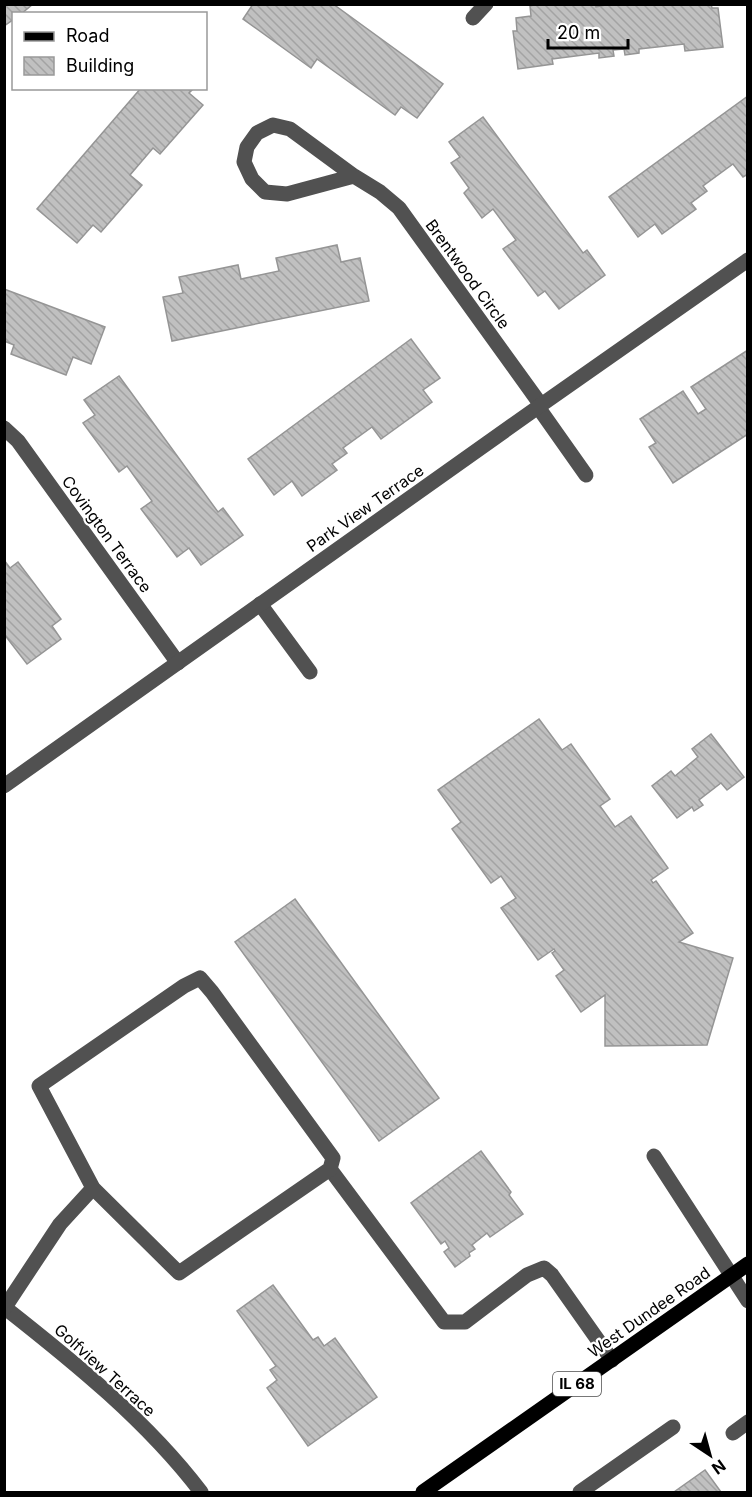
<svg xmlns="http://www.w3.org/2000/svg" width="752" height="1497" font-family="Inter,sans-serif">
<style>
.building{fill:url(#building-back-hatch);stroke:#959595;stroke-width:1.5}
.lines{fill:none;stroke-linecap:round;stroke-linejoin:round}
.minor{stroke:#515151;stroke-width:15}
.major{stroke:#000;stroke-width:15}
.labels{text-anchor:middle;stroke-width:4.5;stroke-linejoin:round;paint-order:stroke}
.shield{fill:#fff;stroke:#4c4c4c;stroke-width:1.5}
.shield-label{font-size:15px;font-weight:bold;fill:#000}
.street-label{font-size:16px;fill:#000;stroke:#fff}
</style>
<defs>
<pattern id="building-back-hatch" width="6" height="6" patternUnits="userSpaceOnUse" patternTransform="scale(1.5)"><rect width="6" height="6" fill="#c0c0c0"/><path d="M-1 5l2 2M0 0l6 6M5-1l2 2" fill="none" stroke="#a3a3a3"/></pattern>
</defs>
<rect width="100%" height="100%" fill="#fff"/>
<g class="building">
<polygon points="4,4 33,4 21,14 14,14 14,19 4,26"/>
<polygon points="253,4 333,4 443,84 417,118 401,107 395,115 317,59 311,68 243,19"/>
<polygon points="537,4 595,4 596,7 611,4 711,4 712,8 718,8 723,47 685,51 684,44 639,49 639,53 625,55 624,49 613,50 614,56 599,58 599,53 552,59 553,64 518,69 513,31 517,31 516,18 531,16 530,6"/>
<polygon points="141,88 194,88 189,93 203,105 160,154 153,148 130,175 142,185 101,232 93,225 77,243 37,209"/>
<polygon points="748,96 748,174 743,177 733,164 703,186 707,191 691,203 696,209 662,234 655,224 638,237 609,197"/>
<polygon points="483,117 583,253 587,250 605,275 559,309 545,291 538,296 503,249 516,240 493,209 482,218 464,193 469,188 451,163 460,157 449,142"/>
<polygon points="337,245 341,262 360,258 369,301 172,341 163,297 183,293 179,277 238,265 241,279 279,271 276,258"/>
<polygon points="4,289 105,327 91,364 73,357 66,375 11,354 14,345 4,341"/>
<polygon points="411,339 440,378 423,390 432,402 381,439 372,427 343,448 347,453 332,464 337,470 302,496 292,481 274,495 248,459"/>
<polygon points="748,350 748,434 673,483 649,447 656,443 640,419 683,391 698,414 706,409 691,387"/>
<polygon points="119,376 218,512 223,508 243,535 201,565 189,548 177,557 141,509 152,501 127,466 119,472 83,423 95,415 84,400"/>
<polygon points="4,560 10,568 18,562 61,619 52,626 61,639 27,664 4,634"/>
<polygon points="539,719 562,750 571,744 610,799 600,806 615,827 631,816 668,868 651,880 653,883 656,881 693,933 679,942 733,958 707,1045 605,1046 605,995 581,1012 556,976 564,970 552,953 555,951 554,949 538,960 501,908 516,898 501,876 491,883 452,829 461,822 438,790"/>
<polygon points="711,734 744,777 727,790 721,783 699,800 703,805 694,811 692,807 677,818 652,786 671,771 675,776 698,757 692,749"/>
<polygon points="295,899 439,1098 379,1141 235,942"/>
<polygon points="481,1151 511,1192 509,1195 523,1214 490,1237 487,1233 472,1245 475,1249 469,1253 470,1256 455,1267 444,1252 449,1248 445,1241 441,1244 411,1203"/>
<polygon points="273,1285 313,1340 318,1337 324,1346 335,1338 377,1397 308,1446 267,1388 277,1380 270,1370 276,1366 237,1311"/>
<polygon points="705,1470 721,1492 674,1492"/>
</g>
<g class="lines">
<g class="minor">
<polyline points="473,18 486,4"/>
<polyline points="354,176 287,194 265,192 252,179 244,162 247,147 257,133 273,125 290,129 354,176 380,192 399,208 541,405"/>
<polyline points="538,407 586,475"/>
<polyline points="4,428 18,441 178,663"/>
<polyline points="260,604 310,672"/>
<polyline points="4,786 541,405 748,260"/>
<polyline points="654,1156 748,1301"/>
<polyline points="330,1169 444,1322 465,1322 527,1275 544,1268 552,1275 612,1360"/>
<path d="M4,1307C74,1362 147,1421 201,1492"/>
<polyline points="5,1307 60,1224 93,1188 39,1086 184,986 200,978 212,992 333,1158 330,1169 179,1273 93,1188"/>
<polyline points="733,1433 748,1422"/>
<polyline points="580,1492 673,1427"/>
</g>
<polyline class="major" points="423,1492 748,1264"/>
</g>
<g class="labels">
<rect class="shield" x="553" y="1372" width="48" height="24" rx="4.5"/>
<g class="shield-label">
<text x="577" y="1389">IL 68</text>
</g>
<g class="street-label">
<text transform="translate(468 274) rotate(54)" y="6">Brentwood Circle</text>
<text transform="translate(365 508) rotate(-35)" y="6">Park View Terrace</text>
<text transform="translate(107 534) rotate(54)" y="6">Covington Terrace</text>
<text transform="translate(649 1312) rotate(-35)" y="6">West Dundee Road</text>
<text transform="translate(105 1370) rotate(42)" y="6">Golfview Terrace</text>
</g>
</g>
<rect width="752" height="1497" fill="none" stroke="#000000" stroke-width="12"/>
<rect x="12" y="12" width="195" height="78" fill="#ffffff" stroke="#999999" stroke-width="1.5"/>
<rect x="24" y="32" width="30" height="9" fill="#000000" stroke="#999999" stroke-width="1.5"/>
<text x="66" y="42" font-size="18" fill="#000000">Road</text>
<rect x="24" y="57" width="30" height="18" fill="url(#building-back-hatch)" stroke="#999999" stroke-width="1.5"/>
<text x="66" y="72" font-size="18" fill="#000000">Building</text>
<g transform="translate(710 1455) rotate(144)" stroke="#ffffff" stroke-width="4.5" paint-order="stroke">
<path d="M0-4.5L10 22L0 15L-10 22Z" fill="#000000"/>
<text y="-9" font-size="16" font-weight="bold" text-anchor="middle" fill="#000000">N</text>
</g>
<path d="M548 39v9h80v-9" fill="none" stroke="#000000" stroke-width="3"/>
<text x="557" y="39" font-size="18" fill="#000000" stroke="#ffffff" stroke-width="4.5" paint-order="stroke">20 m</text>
</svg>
